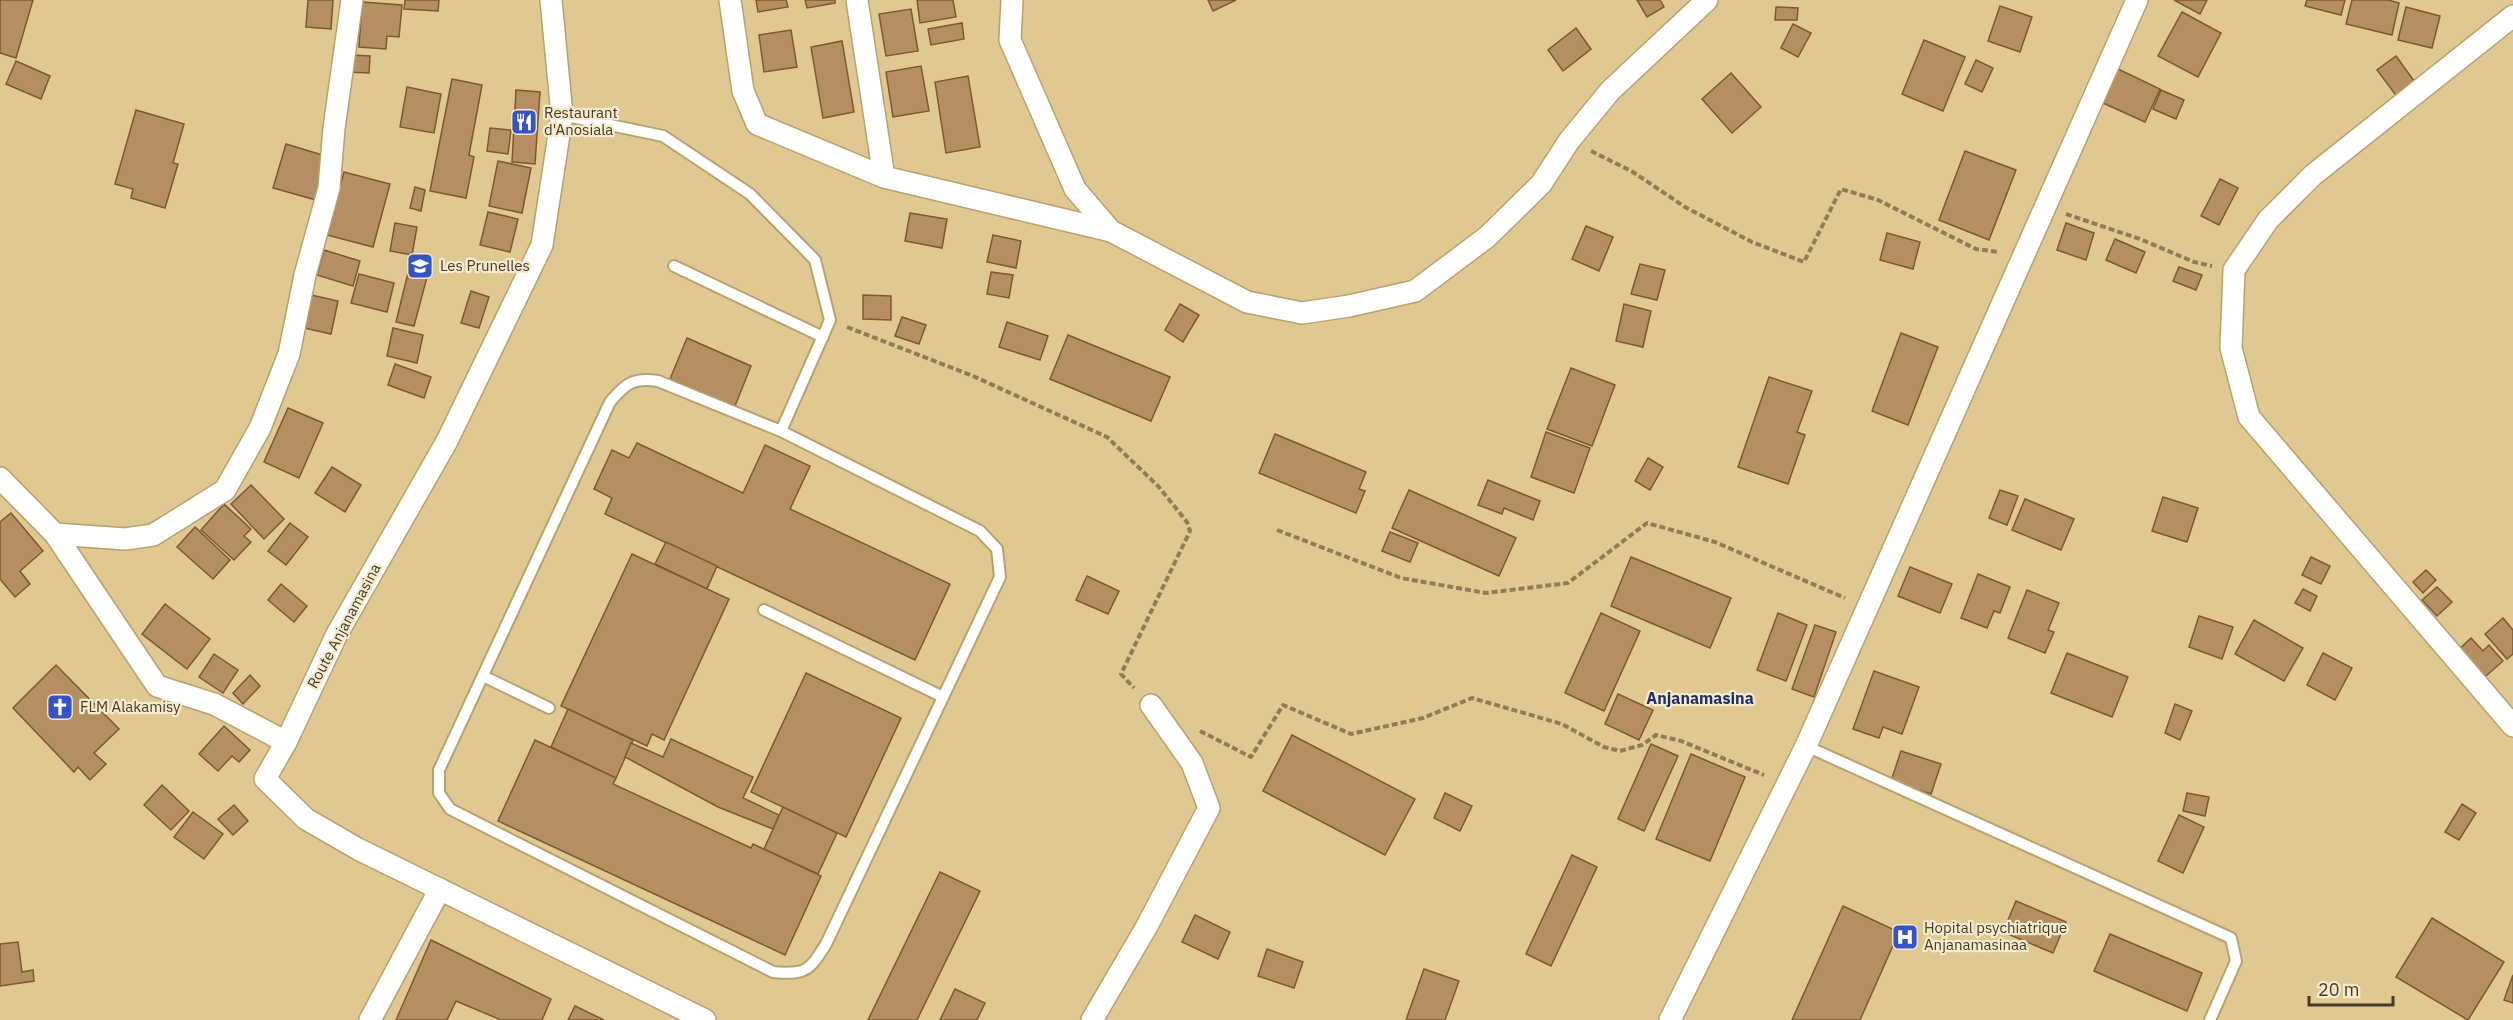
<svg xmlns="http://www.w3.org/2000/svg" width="2513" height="1020" font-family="'IBM Plex Sans',sans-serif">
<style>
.building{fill:#b68e63;stroke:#7e582f;stroke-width:1.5}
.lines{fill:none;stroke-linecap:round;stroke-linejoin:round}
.service-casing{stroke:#b8a16c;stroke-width:14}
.minor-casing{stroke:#b8a16c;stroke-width:24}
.path{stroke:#8e7e58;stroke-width:4;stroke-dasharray:6 3;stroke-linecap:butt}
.service{stroke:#fff;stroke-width:10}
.minor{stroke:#fff;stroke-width:21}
.labels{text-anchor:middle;stroke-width:4.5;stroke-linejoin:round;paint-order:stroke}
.poi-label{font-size:15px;fill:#453c25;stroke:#f6eacf;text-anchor:start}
.street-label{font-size:15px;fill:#453c25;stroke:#f6eacf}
.neighbourhood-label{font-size:16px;font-weight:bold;fill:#1e2f67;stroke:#f6eacf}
</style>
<rect width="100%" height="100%" fill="#e0c892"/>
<g class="building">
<polygon points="0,0 33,0 16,58 0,53"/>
<polygon points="308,0 333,0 331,29 306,27"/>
<polygon points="405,0 439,0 438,11 404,9"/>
<polygon points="756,0 786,0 788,7 758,12"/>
<polygon points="805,0 835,0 835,3 807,8"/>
<polygon points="917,0 953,0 956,17 920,23"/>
<polygon points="1208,0 1236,0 1213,11"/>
<polygon points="1637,0 1660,0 1664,7 1647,17"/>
<polygon points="2174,0 2207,0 2200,14"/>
<polygon points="2307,0 2345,0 2341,15 2305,6"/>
<polygon points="2352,0 2388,0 2399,3 2392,35 2346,24"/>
<polygon points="362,2 402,5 399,37 387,36 386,49 359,47"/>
<polygon points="2000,6 2032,17 2020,52 1988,41"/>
<polygon points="1776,7 1798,8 1797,20 1775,20"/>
<polygon points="2406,7 2440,16 2432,48 2398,40"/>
<polygon points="911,9 918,51 886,56 879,14"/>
<polygon points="2182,12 2221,33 2198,77 2158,56"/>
<polygon points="962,23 964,39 931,45 928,29"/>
<polygon points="1793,24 1811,33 1798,57 1781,48"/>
<polygon points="1576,28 1591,49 1563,71 1548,50"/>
<polygon points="791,30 797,67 764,72 759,35"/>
<polygon points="1924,40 1965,57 1943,111 1902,94"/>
<polygon points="842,41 854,112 823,118 811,47"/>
<polygon points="349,55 370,56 369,73 348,72"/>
<polygon points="2396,56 2417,85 2398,98 2377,70"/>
<polygon points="1976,60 1993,68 1982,92 1965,84"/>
<polygon points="16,61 50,76 41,99 6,84"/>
<polygon points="921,66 929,111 893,117 886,72"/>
<polygon points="2118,69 2160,89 2145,122 2103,103"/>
<polygon points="1731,73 1761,107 1732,133 1702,99"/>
<polygon points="968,76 980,147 946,153 935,82"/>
<polygon points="452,79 482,85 469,155 474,157 466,198 430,191"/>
<polygon points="407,87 441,94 434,133 400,127"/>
<polygon points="516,90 540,92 535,164 512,162"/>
<polygon points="2161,90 2184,100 2176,119 2153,109"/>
<polygon points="136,110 184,124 173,163 178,164 165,208 131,198 133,189 115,184"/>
<polygon points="490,128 511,130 508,154 487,151"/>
<polygon points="286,144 329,157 316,200 273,188"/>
<polygon points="1965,151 2016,170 1989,240 1939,220"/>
<polygon points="498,161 531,168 522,213 489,206"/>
<polygon points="344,172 390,184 373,247 327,235"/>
<polygon points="2220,179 2238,188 2219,225 2201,216"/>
<polygon points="415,187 425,190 421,211 410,208"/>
<polygon points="488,212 518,219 510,252 480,245"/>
<polygon points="910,213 947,219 942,248 905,241"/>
<polygon points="395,223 417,227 412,255 390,251"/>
<polygon points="2066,223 2094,233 2086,260 2057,250"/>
<polygon points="1586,226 1613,237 1599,271 1572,259"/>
<polygon points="1887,233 1920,242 1913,269 1880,260"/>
<polygon points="993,235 1021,241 1016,268 987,262"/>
<polygon points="2115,239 2145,252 2136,273 2106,260"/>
<polygon points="324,250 360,261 353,286 317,275"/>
<polygon points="1640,264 1665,270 1657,300 1631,294"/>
<polygon points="2179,267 2202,275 2196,290 2173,281"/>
<polygon points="991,272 1013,275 1009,298 987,294"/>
<polygon points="408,273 427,277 414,326 396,322"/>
<polygon points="359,274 394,283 387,312 351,303"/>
<polygon points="471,291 489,297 479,328 461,323"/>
<polygon points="307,294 338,301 331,334 300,327"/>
<polygon points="863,295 891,296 891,320 863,319"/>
<polygon points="1180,304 1199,315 1183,342 1165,330"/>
<polygon points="1624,304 1651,311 1643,347 1616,341"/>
<polygon points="902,317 926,325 919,344 895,336"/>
<polygon points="1007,322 1048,336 1040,360 999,347"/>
<polygon points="393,328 423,335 417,363 387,356"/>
<polygon points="1901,333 1938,347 1908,425 1872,411"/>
<polygon points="1068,335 1170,377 1151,421 1050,379"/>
<polygon points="687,338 751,366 735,406 670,379"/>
<polygon points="395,364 431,377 424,398 388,385"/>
<polygon points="1571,368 1615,385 1592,446 1547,429"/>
<polygon points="1769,377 1812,391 1797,432 1805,435 1788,484 1738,467"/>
<polygon points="288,408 323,423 299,478 264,462"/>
<polygon points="1546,432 1590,448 1574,493 1531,477"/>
<polygon points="1275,434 1366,472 1359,489 1365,491 1356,513 1259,473"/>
<polygon points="637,443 743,493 765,445 810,466 790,509 950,584 915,660 605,514 612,498 594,489 612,450 629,458"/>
<polygon points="1648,458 1663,467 1650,490 1635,481"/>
<polygon points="332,467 361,485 345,512 315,493"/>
<polygon points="1488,480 1540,501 1533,520 1504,508 1502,514 1478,505"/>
<polygon points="251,485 284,519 264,539 231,504"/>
<polygon points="1409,490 1516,538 1499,576 1392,528"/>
<polygon points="2000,490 2018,496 2007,525 1989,518"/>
<polygon points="2163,497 2198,508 2187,542 2152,531"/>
<polygon points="2025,499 2074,519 2061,550 2012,530"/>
<polygon points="224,504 251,529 244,536 251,542 234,560 201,530"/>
<polygon points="11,513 43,551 20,571 30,584 15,597 0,579 0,522"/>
<polygon points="290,523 308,537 286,565 268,551"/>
<polygon points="195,527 230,560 213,579 177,547"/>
<polygon points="1390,532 1418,543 1410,562 1382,551"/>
<polygon points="666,542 717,566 707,589 655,564"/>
<polygon points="632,554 729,599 664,740 652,734 647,746 561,706"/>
<polygon points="1631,557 1731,598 1710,648 1611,606"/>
<polygon points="2311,557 2330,566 2321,584 2302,575"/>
<polygon points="1910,567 1952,584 1940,613 1898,596"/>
<polygon points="2426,570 2436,580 2423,593 2413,582"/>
<polygon points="1978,574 2010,587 2000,613 1994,611 1987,628 1961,618"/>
<polygon points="1087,576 1119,591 1108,614 1076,600"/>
<polygon points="281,584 307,606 294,622 268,600"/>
<polygon points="2437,587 2452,602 2437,616 2422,600"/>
<polygon points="2303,589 2317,596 2310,611 2295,603"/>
<polygon points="2027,590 2059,603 2048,630 2054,632 2045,653 2008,638"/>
<polygon points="165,604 210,639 187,669 142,634"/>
<polygon points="1601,613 1640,631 1604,711 1565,693"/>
<polygon points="1778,613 1807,625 1786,681 1757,670"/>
<polygon points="2199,616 2233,627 2222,659 2189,647"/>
<polygon points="2503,618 2513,630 2513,654 2507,659 2485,634"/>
<polygon points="2254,620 2303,648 2284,681 2235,654"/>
<polygon points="1815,625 1836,632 1814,697 1792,689"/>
<polygon points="2471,638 2483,651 2489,645 2503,661 2479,682 2454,654"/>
<polygon points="2067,653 2128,677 2112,717 2051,693"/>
<polygon points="2323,653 2352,668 2335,700 2307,685"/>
<polygon points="214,654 238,670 223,693 199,677"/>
<polygon points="56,665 119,729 94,753 106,764 90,780 78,767 74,772 13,708"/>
<polygon points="1874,671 1919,687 1902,734 1883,727 1879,738 1853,729"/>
<polygon points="806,673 901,718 846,837 751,792"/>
<polygon points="250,675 260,686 243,704 233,693"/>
<polygon points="1618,694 1653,710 1639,740 1605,724"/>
<polygon points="2175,704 2192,711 2180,740 2165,733"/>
<polygon points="568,709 633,740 616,778 551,747"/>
<polygon points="224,726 250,750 239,762 232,756 218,771 199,754"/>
<polygon points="1292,735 1415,799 1385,855 1263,791"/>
<polygon points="671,739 753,777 743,798 779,815 773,829 718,807 625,757 631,743 663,757"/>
<polygon points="535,740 616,778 613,784 751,848 753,844 821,876 785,955 498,821"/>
<polygon points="1651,744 1678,756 1644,831 1618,819"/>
<polygon points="1901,751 1941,764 1931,794 1891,781"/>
<polygon points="1691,754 1745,777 1710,861 1656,839"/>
<polygon points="162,785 189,811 171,830 144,805"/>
<polygon points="1445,793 1472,806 1460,831 1434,818"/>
<polygon points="2187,793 2209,797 2205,816 2183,811"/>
<polygon points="2462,804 2476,813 2459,840 2445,832"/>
<polygon points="234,805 248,821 233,835 218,819"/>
<polygon points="783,807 837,833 818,874 764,849"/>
<polygon points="193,812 223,834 204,859 174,837"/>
<polygon points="2179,815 2204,827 2183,873 2158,861"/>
<polygon points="1572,855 1597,867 1551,966 1526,954"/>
<polygon points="940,872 980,891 917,1020 868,1020"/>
<polygon points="2016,901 2066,922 2053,953 2003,932"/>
<polygon points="1843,906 1899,932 1860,1020 1792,1020"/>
<polygon points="1195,915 1230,932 1218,959 1182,942"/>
<polygon points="2432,918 2504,962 2468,1020 2396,977"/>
<polygon points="2110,934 2202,973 2187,1011 2094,971"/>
<polygon points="431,940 551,999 542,1020 501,1020 456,1001 447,1020 396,1020"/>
<polygon points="18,942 22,972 33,970 34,981 0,986 0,944"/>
<polygon points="1267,949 1303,962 1294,988 1258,976"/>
<polygon points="1424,969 1459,981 1445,1020 1406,1020"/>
<polygon points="2513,975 2513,1003 2504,1000"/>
<polygon points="955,989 985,1003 977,1020 940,1020"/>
<polygon points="575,1006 604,1020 568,1020"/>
</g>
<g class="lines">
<defs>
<g id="service">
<path d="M562,115L663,136L750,194L815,260L830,320L781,431L658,381C633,377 625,384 610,402L439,770V793L450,809L773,972C806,975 809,971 826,944L1000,577L997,549L980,531L781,431"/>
<polyline points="674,266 823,337"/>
<polyline points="764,610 943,697"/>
<polyline points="483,676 549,708"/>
<polyline points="1806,746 2231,938 2236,961 2210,1020"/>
</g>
<g id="minor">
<polyline points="551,0 562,115 542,245 447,441 337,634 286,742 265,779 306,819 358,849 705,1020"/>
<polyline points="730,0 743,91 757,124 884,177 1111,231"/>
<polyline points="857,0 884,177"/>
<polyline points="1012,0 1010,40 1075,189 1111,231 1247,302 1302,313 1349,306 1415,291 1487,237 1541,184 1569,141 1610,91 1707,0"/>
<polyline points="2513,16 2313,175 2268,220 2234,270 2231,348 2249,417 2513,726"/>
<polyline points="0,478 55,534 157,686 214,704 286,742"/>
<polyline points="55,534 125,539 153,535 225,490 260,428 289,354 305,275 329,188 334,128 352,0"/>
<polyline points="370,1020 440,889"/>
<polyline points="1092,1020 1147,926 1209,808 1192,763 1151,705"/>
<polyline points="1670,1020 1806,746 2137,0"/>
</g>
</defs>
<use href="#service" class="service-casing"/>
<use href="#minor" class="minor-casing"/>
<g class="path">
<polyline points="1591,151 1633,172 1685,207 1752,242 1804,262 1841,189 1878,200 1976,249 1999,252"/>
<polyline points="2066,214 2140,239 2194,262 2212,266"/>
<polyline points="847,327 973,376 1107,437 1158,486 1187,522 1190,531 1121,674 1134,688"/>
<polyline points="1277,530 1401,578 1486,593 1568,583 1647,523 1715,542 1845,598"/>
<polyline points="1200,731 1251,757 1283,705 1351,734 1423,718 1472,698 1562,724 1604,747 1620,751 1642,745 1656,735 1681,741 1764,775"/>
</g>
<use href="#service" class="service"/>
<use href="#minor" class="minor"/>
</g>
<defs>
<symbol id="restaurant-square" viewBox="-11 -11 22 22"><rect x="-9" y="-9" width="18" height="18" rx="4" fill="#3554c5" stroke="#f6eacf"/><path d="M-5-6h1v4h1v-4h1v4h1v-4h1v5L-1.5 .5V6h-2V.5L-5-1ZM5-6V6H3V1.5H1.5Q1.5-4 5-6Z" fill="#fff"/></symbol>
<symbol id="school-square" viewBox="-11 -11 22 22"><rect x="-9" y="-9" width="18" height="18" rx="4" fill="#3554c5" stroke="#f6eacf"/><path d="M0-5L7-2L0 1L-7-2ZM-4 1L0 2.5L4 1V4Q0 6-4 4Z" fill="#fff"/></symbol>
<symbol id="church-square" viewBox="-11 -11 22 22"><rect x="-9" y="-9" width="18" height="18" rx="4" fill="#3554c5" stroke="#f6eacf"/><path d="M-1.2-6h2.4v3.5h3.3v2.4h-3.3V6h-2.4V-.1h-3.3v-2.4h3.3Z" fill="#fff"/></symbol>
<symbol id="hospital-square" viewBox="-11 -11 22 22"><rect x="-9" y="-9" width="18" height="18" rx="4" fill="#3554c5" stroke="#f6eacf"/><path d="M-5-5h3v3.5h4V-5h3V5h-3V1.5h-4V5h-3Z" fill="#fff"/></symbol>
</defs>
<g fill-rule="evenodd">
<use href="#restaurant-square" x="509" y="107" width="30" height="30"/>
<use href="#school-square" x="405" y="251" width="30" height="30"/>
<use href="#church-square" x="45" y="692" width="30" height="30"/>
<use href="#hospital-square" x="1890" y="922" width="30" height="30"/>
</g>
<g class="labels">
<g class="poi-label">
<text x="544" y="118">Restaurant<tspan x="544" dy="17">d'Anosiala</tspan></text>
<text x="440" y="271">Les Prunelles</text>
<text x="80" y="712">FLM Alakamisy</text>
<text x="1924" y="933">Hopital psychiatrique<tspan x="1924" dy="17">Anjanamasinaa</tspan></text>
</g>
<g class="street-label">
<text transform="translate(344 626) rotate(-62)" y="5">Route Anjanamasina</text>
</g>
<g class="neighbourhood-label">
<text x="1700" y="704">Anjanamasina</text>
</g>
</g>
<path d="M2309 996v9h84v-9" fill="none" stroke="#453c25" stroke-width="3"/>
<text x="2318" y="996" font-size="18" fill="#453c25" stroke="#f6eacf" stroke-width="4.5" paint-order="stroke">20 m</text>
</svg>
